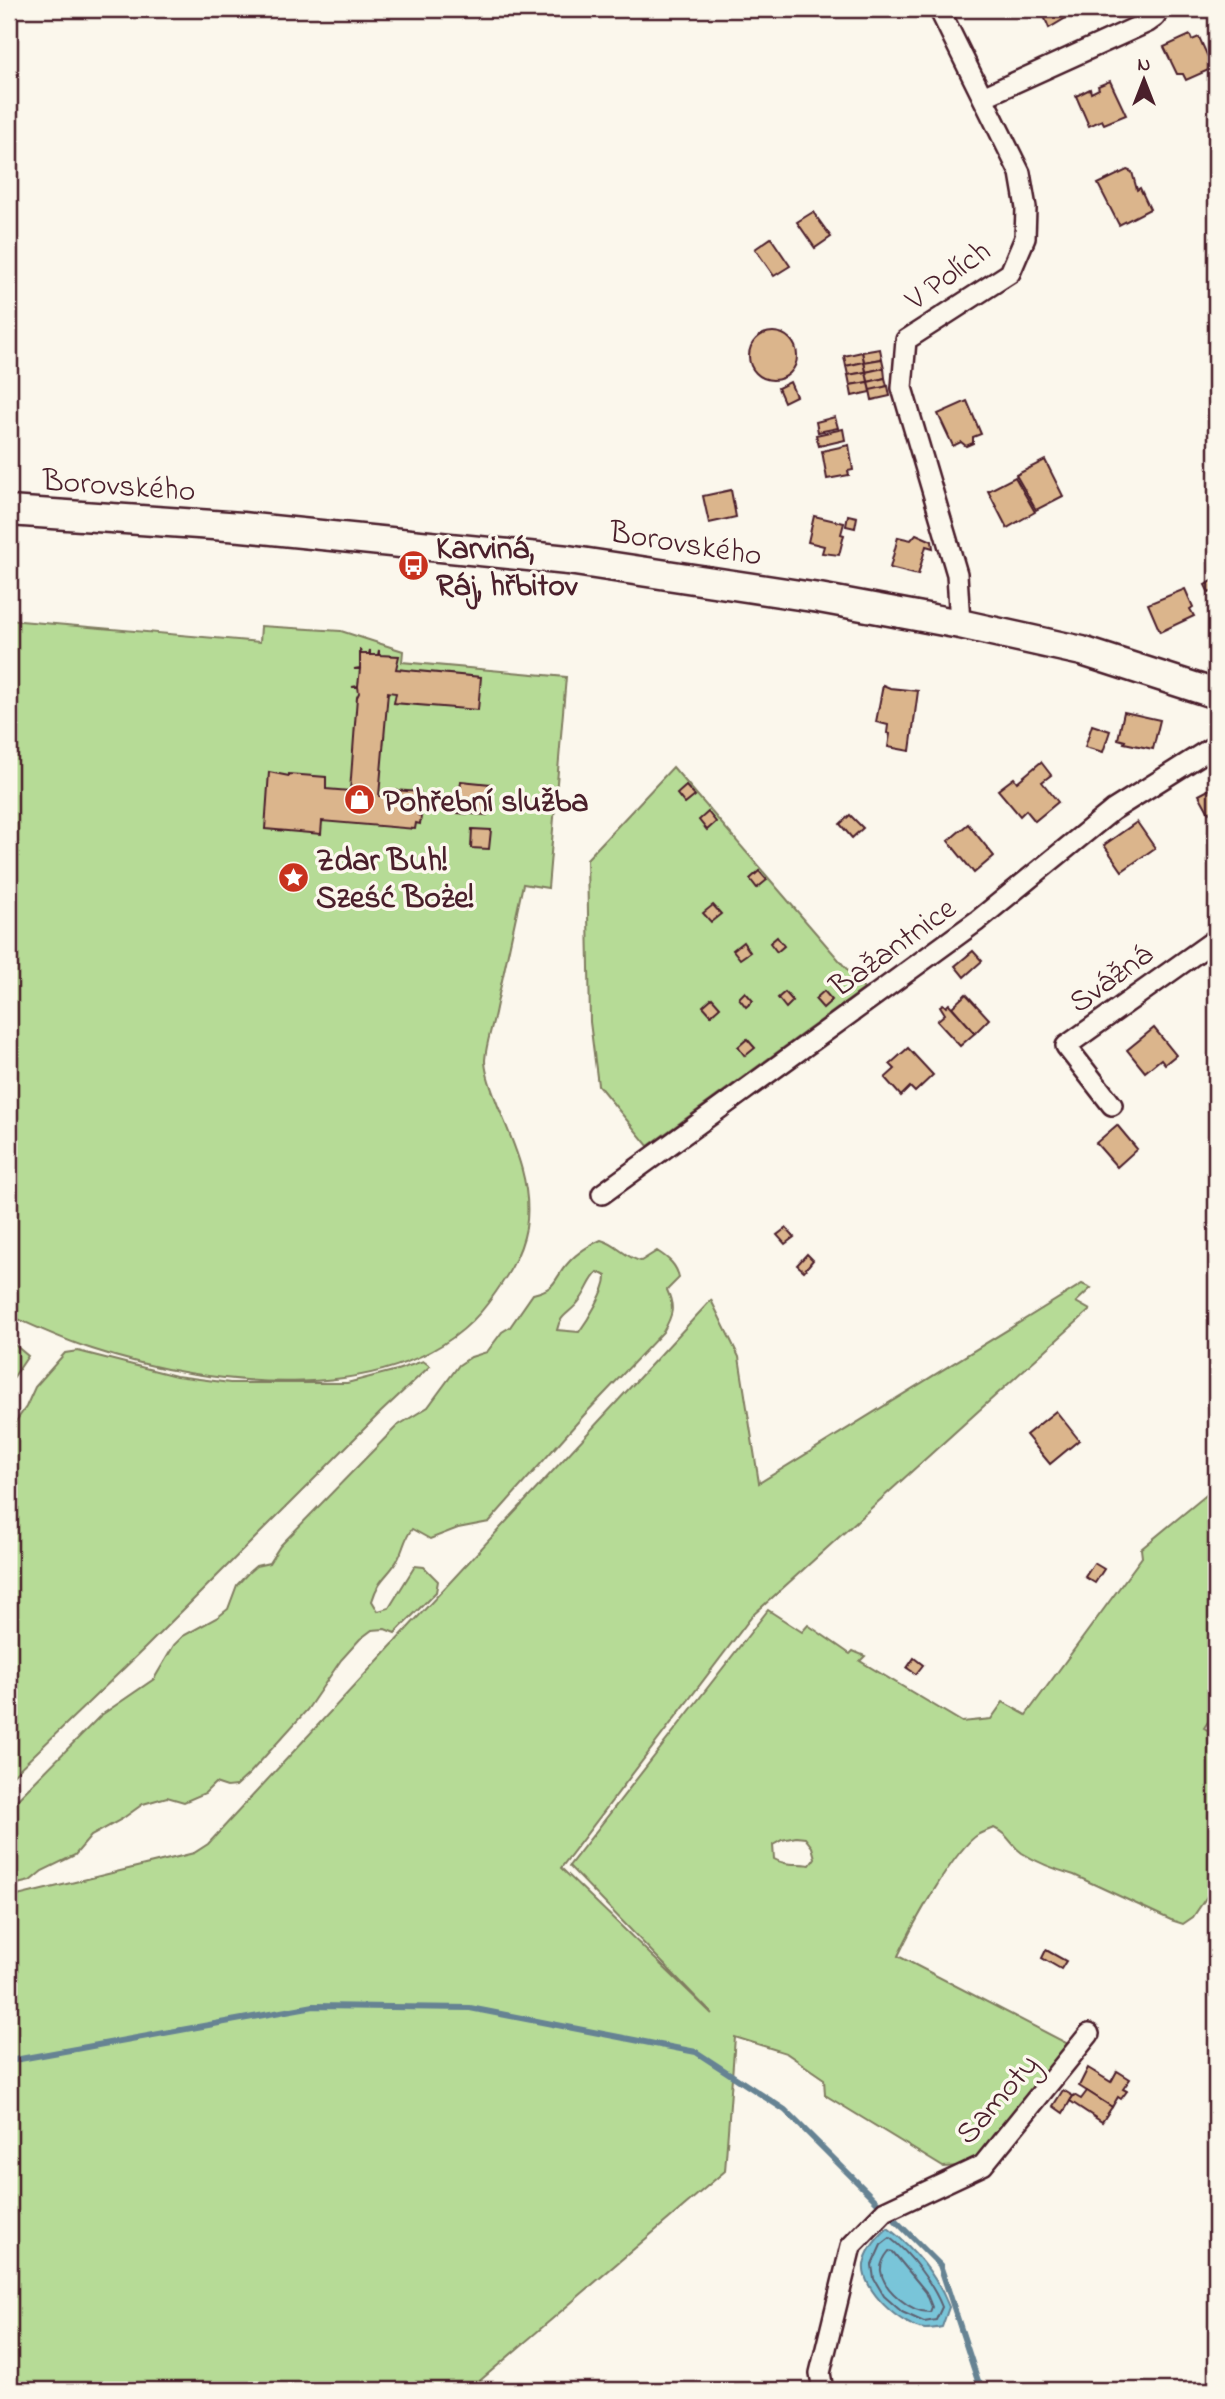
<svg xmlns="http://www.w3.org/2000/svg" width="1225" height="2399" font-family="'Indie Flower',sans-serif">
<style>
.green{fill:#b6db96;stroke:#807d60;stroke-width:2;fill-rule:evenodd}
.water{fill:#79c5d9;stroke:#668393;stroke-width:2}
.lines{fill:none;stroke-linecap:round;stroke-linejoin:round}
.shore{stroke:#5d6171;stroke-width:2}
.stream{stroke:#668393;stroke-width:6}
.building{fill:#dbb58c;stroke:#4a1f2b;stroke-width:2}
.minor-casing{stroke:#4a1f2b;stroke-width:24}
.secondary-casing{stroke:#4a1f2b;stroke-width:33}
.minor{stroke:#fbf7ec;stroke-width:19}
.secondary{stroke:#fbf7ec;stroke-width:28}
.labels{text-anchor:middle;stroke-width:7;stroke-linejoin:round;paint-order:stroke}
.street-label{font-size:32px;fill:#4a1f2b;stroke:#fbf7ec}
.poi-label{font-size:32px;font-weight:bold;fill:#4a1f2b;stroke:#fbf7ec;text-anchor:start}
</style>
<rect width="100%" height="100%" fill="#fbf7ec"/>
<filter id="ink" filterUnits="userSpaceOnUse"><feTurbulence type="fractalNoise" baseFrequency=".0143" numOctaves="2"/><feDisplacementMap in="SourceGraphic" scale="14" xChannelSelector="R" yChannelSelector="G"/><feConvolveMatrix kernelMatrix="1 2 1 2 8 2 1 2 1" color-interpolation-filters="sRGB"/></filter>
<g filter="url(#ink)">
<g class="green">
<path d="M9,620L260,642L261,626L341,631L403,651L402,662L566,677L548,888L523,884C514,925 505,967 496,1008C493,1025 486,1043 485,1060C485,1075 493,1092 498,1106C514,1144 533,1185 526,1228C521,1256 505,1280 488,1303C406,1413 206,1387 92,1349C63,1340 36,1327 9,1315Z"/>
<polygon points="673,767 864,989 648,1146 598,1085 590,1022 587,859"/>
<path d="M601,1240C617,1244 625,1258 641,1261L657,1251C668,1258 677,1265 679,1278L667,1290C675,1307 673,1315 663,1332L584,1415L489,1522L458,1528L430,1539L412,1529C404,1539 404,1548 398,1559C389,1576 379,1577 372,1601L378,1611L389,1608L415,1566L424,1567L438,1581L436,1592L395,1633L385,1629L372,1630L360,1639L341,1660L307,1710L249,1774L236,1786L227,1787L215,1783L205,1793L184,1802L167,1797L143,1804L122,1819L91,1836L75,1855L42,1871L30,1881L9,1886V1808L100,1716L154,1679L174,1645L183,1636L218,1617L228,1609L237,1585L249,1572L256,1566L269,1563L280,1546L397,1426L428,1407L459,1365L471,1357L487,1352L502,1332L510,1327L533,1294C559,1288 553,1278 569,1262C577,1253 591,1244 601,1240ZM598,1272L606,1276C607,1289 587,1321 579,1332L557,1330C560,1314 571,1313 580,1300C587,1291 590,1279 598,1272Z"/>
<path d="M1082,1284L1091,1288L1076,1302L1090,1310L753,1615L561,1868L712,2014L569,1866L768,1610L802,1632L808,1625L850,1654L853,1651L865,1656L860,1661L962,1722L991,1719L1003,1702L1026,1715L1142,1557L1141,1549L1216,1487V1710L1204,1728L1216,1735V1883L1193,1917L1183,1924L1171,1920L1074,1875C1057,1870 1038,1863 1022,1853C1009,1844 1011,1836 994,1828C989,1830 983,1832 979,1834C954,1849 911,1928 898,1956L1074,2047L976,2165L943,2167L825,2095L824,2079L786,2053L735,2037L725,2171L469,2390H9V1898L194,1853L208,1844L711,1300L739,1357L759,1483ZM796,1837L805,1838L812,1847L815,1858L810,1865C796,1863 786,1866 774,1859L773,1845L782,1840Z"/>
<polygon points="9,1340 28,1356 9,1384"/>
<polygon points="78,1351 176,1376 230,1383 347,1383 397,1370 423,1361 430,1366 381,1412 145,1648 9,1779 9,1431 26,1407 35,1387 65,1353"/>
</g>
<path class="water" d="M888,2228C914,2248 937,2276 949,2307L942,2327C937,2328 931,2329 925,2329C902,2327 861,2290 864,2265C866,2250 878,2237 888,2228Z"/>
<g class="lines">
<g class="shore">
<path d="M890,2238C910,2253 933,2284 942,2307L936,2320L924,2322L902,2312L884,2296L874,2279L872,2265L881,2245Z"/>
<path d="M889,2251L893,2252L926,2292L932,2307L930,2312C912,2313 883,2290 881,2271C880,2263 885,2256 889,2251Z"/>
</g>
<polyline class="stream" points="9,2061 314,2006 470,2008 696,2052 785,2110 940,2265 978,2381 989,2390"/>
</g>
<g class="building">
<polygon points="1041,9 1086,9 1087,11 1072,17 1071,15 1049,28"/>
<polygon points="1190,35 1192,40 1199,37 1213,68 1186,80 1183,74 1177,74 1164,47"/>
<polygon points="1110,81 1126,115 1104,124 1102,120 1089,126 1076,96 1090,89 1091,93 1099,89 1098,86"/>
<polygon points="1127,170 1132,172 1137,190 1140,188 1150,209 1119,225 1098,184"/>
<polygon points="813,212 831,237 815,248 797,222"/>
<polygon points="771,238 790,266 774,276 755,249"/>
<circle cx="773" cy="356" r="24"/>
<polygon points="880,349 882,359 864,362 862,352"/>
<polygon points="862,352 864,362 846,366 844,356"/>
<polygon points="882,359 884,368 866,372 864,362"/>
<polygon points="864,362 866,372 848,375 846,366"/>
<polygon points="884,368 885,378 868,382 866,372"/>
<polygon points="866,372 868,382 850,385 848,375"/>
<polygon points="885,378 887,386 870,392 868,382"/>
<polygon points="790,382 796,396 784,402 778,388"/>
<polygon points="868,382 870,392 852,396 850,385"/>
<polygon points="888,386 890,396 872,400 870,390"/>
<polygon points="967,401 981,434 973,437 973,443 966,446 961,442 953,446 938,414"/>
<polygon points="835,417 838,428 818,432 816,422"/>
<polygon points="843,429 845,440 819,446 816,435"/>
<polygon points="849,445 853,470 848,471 849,475 827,479 822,451"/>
<polygon points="1045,460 1063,496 1036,510 1016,475"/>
<polygon points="1015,477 1035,512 1007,528 988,491"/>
<polygon points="731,490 736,517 709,523 703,496"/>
<polygon points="848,515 857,517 855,528 846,526"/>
<polygon points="814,516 844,523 841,534 844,535 839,555 822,553 824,546 808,542"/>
<polygon points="916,534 932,541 933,548 926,546 918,575 890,568 898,537 911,540"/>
<polygon points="1216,579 1216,590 1209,593 1205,585"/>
<polygon points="1185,589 1193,607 1190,609 1194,616 1160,632 1148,604"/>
<polygon points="360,649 361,654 369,654 370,650 370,655 378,655 379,650 379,655 399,656 396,669 481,677 478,710 394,703 396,693 388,692 379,796 394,798 394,790 420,792 418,815 421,816 420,824 416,823 415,829 322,821 321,834 265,829 269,772 289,776 289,774 326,777 326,789 350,791 357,697 359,693 358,687 352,687 358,686 360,669 354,669 360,668"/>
<polygon points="883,685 890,688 918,691 910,751 888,747 890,734 887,733 888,725 876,722"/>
<polygon points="1124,712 1160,720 1153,749 1124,743 1125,741 1118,739"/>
<polygon points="1092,725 1110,731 1103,752 1085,747"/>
<polygon points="1041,762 1051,775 1042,782 1058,802 1035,821 1026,810 1020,816 998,790 1014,778 1017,782"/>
<polygon points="461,781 490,784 487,815 458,813"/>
<polygon points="686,786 695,796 685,804 677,794"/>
<polygon points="1216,786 1216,810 1209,813 1199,795"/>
<polygon points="708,812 716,822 707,830 699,820"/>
<polygon points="850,815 863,828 852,838 840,824"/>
<polygon points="1137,822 1155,848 1122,871 1104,845"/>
<polygon points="968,824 994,856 974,873 948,841"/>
<polygon points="472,829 491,830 489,849 471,848"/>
<polygon points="759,871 767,880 757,888 750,879"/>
<polygon points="713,905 721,914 711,922 703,913"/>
<polygon points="777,937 784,946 777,952 770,943"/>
<polygon points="743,942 750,952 740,959 733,950"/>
<polygon points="973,951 982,961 964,977 955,966"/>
<polygon points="824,991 832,1000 823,1008 815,999"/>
<polygon points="745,992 753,1001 746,1007 739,998"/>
<polygon points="785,992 793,1001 786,1008 778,998"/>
<polygon points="966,994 989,1019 975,1033 952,1007"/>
<polygon points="712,998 720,1007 711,1015 703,1006"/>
<polygon points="943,1004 946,1007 949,1004 975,1033 960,1046 937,1021 945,1014 940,1006"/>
<polygon points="1154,1028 1176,1055 1165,1064 1161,1059 1145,1072 1127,1050"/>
<polygon points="747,1039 755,1048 745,1056 738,1047"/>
<polygon points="908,1048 933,1075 915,1092 910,1087 901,1096 885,1078 895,1069 890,1064"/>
<polygon points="1117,1125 1137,1149 1117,1167 1096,1143"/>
<polygon points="786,1228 794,1237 785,1244 777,1235"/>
<polygon points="807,1254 813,1260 804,1271 797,1265"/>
<polygon points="1056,1411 1079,1440 1050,1464 1026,1435"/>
<polygon points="1094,1563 1104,1569 1095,1583 1085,1577"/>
<polygon points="914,1658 923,1665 916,1674 907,1668"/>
<polygon points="1046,1950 1066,1961 1061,1969 1042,1958"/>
<polygon points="1088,2068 1111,2082 1117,2071 1130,2079 1123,2089 1127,2091 1121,2099 1118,2097 1112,2107 1079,2086"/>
<polygon points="1063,2090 1073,2096 1063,2113 1053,2106"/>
<polygon points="1087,2091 1112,2107 1102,2122 1070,2101 1074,2095 1081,2099"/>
</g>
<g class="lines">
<defs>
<g id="minor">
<polyline points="939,9 1020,173 1026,208 1025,238 1010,273 906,340 902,388 957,574 960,624"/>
<polyline points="983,97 1148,22 1155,17 1158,9"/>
<polyline points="1112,1105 1066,1046 1216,939"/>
<polyline points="602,1194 977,921 1113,810 1216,745"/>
<polyline points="823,2390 820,2373 851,2246 885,2211 983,2165 1089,2034"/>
</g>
<polyline id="secondary" points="9,511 242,527 568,560 819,598 960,624 1082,651 1216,694"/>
</defs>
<use href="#minor" class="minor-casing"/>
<use href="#secondary" class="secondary-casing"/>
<use href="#minor" class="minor"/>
<use href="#secondary" class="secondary"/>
</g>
</g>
<defs>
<symbol id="bus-disc" viewBox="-11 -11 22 22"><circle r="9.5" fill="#c8321e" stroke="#fbf7ec"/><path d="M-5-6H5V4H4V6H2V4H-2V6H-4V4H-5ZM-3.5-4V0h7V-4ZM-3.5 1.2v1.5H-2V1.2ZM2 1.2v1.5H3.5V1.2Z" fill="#fff"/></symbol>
<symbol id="shop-disc" viewBox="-11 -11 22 22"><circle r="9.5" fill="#c8321e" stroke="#fbf7ec"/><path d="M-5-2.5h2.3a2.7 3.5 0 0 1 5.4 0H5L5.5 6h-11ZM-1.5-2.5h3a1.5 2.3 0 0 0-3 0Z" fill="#fff"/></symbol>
<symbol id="sight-disc" viewBox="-11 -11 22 22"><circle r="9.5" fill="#c8321e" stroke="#fbf7ec"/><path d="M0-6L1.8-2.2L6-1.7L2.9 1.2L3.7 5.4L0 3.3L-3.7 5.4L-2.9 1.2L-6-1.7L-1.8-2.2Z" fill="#fff"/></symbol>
</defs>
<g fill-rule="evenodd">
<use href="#bus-disc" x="396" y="548" width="35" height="35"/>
<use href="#shop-disc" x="342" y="782" width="35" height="35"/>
<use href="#sight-disc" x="276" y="860" width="35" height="35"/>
</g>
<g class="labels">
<g class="street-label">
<text transform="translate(947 274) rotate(-36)" y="11">V Polích</text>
<text transform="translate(119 484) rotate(4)" y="11">Borovského</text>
<text transform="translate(686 542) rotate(9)" y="11">Borovského</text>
<text transform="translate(892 946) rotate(-36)" y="11">Bažantnice</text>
<text transform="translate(1110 977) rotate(-36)" y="11">Svážná</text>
<text transform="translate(996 2098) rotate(-49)" y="11">Samoty</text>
</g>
<g class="poi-label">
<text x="436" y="558">Karviná,<tspan x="436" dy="37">Ráj, hřbitov</tspan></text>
<text x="383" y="811">Pohřební služba</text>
<text x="316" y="870">Zdar Buh!<tspan x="316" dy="37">Sześć Boże!</tspan></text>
</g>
</g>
<rect width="1225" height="2399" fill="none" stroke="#fbf7ec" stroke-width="35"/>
<rect x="18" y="18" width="1190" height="2364" fill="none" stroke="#4a1f2b" stroke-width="2.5" filter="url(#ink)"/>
<g transform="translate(1144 80)" stroke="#fbf7ec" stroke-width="5" paint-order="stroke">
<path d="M0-5L12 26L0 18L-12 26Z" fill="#4a1f2b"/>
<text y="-10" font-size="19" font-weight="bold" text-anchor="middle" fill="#4a1f2b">N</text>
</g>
</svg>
